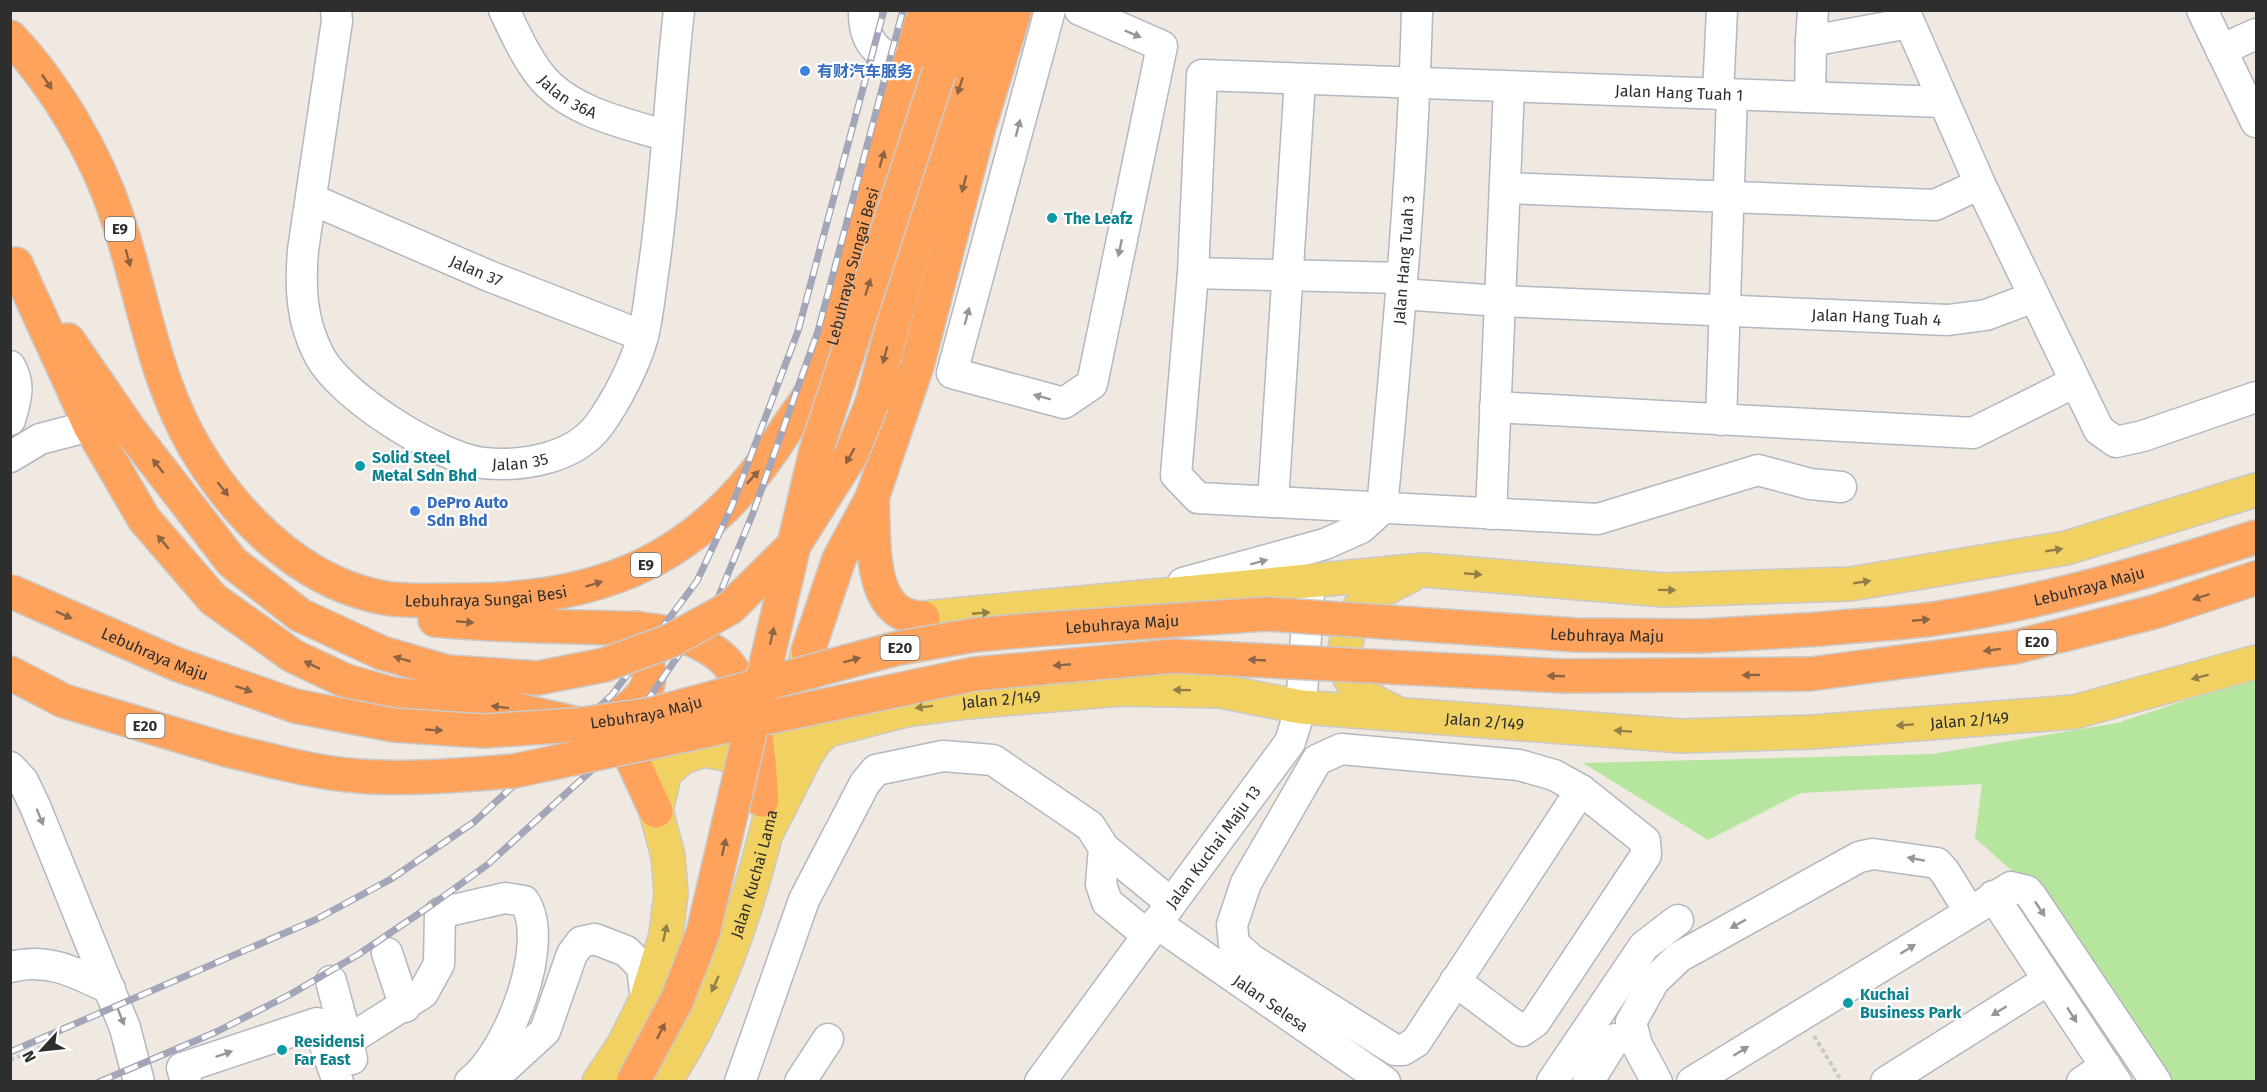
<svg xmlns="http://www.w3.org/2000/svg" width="2267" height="1092" font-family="'Fira Sans','Noto Sans SC',sans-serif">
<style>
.green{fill:#b6e59e}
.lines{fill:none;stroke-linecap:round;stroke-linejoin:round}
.minor-casing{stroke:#b4b7c1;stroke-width:33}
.major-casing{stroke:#c9c9c9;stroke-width:36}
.highway-casing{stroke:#c9c9c9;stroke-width:36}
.path{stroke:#c9c9c9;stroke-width:4;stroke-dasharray:4.5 3;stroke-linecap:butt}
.minor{stroke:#fff;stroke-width:30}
.major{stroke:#f2d163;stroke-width:33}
.highway{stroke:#ffa35c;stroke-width:33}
.rail-casing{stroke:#a3a6b8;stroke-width:7}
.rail{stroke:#fff;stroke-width:4.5;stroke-dasharray:14;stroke-linecap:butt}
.highway-bridge-casing{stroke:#c9c9c9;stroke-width:36;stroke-linecap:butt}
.highway-bridge{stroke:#ffa35c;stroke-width:33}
.oneway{fill:#969696}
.oneway2{fill:#8c6343}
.oneway3{fill:#908048}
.shop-dot{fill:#3f7fe0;stroke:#fff;stroke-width:2}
.culture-dot{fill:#0f9aa8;stroke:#fff;stroke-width:2}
.labels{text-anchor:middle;stroke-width:4.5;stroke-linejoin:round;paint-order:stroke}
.shield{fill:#fff;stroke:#6d6d6d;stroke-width:1.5}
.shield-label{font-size:15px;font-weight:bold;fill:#2e2e2e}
.shop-label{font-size:16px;font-weight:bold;fill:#366cbe;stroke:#fff;text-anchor:start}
.street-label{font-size:16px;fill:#2e2e2e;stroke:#fff}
.culture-label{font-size:16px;font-weight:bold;fill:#0d838f;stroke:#fff;text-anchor:start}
</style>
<rect width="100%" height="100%" fill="#efe9e1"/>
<polygon class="green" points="2256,677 2256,1081 2162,1081 2031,888 1975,838 1982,784 1801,793 1708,840 1583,763 1932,754 2117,723"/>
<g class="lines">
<defs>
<g id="minor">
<path id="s1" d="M336,10L337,21L303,250C300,288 301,320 319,355C340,396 437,457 483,463C521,467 574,459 599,425C616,402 636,363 643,336C648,316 650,293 653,273C666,186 669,98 679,10"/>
<path id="s2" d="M504,10C515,33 525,55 540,75C569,112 625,123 667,136"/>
<path d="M864,10C863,46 879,53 908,68"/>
<polyline points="1050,10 952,373 1064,403 1092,384 1162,46 1080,10"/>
<polyline points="1813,10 1811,41 1909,23"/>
<polyline points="1904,10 1980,184 2099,430 2116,442 2143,436 2256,397"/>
<polyline points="2202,10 2256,122"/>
<polyline points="2221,50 2256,34"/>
<polyline points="1718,94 1722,10"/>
<polyline points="1810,97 1811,41"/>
<polyline points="1505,188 1935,205 1980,184"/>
<path id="s3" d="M311,199L489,276L643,336"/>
<polyline points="1193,273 1402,278"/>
<path id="s4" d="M1401,294L1500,301L1948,320L1986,315L2034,297"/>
<path d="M10,366C21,385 16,399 10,420"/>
<polyline points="1495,407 1973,433 2075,382"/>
<polyline points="1721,420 1732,95"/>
<polyline points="10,457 40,439 90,426"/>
<path id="s5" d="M1841,487L1810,484L1758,470L1598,519L1198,498L1176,475L1193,273L1202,75L1943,102"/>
<polyline points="1273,502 1300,80"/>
<path id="s6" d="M1382,509C1397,343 1413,177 1417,10"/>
<polyline points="1491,514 1509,87"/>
<polyline points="1183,583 1325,544 1361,528 1382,509"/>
<polygon points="1341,749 1519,765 1554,775 1581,790 1416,1042 1403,1050 1395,1050 1252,960 1234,944 1232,925 1246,883 1317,760"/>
<polyline points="10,767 23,781 35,806 125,1028 139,1082"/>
<polyline points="1104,848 1171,903"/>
<polyline points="1993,896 2116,1082"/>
<path id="s7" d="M1156,923L1385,1082"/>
<polyline points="387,953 405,1007"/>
<path d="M10,967C48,957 77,973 110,989"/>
<polyline points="331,981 352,1059"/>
<polyline points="1455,981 1522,1031 1535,1022 1646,855 1645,841 1581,790"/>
<path d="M347,1041L423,993L439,964L440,913L505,898L524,901C552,942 508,1054 470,1082"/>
<polyline points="497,1075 545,1031 572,954 581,942 595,939 626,951 642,967 646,1000"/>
<polyline points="186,1082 182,1068 317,1023 338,1082"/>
<polyline points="740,1082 804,900 865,783 876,770 943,756 993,760 1090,826 1104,848 1101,884 1107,902 1147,935"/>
<polyline points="800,1082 828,1039"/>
<path id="s8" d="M1040,1082L1290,742L1301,707L1310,580"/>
<polyline points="1552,1082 1644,946 1678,920"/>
<polyline points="1588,1082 1615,1039"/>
<polyline points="1657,1082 1637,1045 1631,1022 1654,981 1679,957 1859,857 1873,854 1937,863 1945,872 1969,911"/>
<polyline points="1692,1082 2011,887 2027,891 2032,897 2156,1082"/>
<polyline points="1886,1082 2048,980"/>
<polyline points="2082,1082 2106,1066"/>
</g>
<g id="major">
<polyline points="923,618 1423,570 1664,590 1850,584 2066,548 2256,490"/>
<path d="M1393,711C1355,695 1334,672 1350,629C1353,622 1355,613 1359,608C1373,593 1392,585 1410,576"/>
<path id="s9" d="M768,830L807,753L816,740L828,730L906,710L967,702L1121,689L1220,691L1301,707L1682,736L1812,732L2074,712L2256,662"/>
<polyline points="599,1082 623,1046 646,1000 666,935 671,893 668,856 656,811 665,772 683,757 704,750 730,755 748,769 757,788"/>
<path id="s10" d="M664,1082C750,955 773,797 808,651"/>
</g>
<g id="highway">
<path id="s11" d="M10,37C55,84 97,155 117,217C146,304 154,389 207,467C249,529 310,585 385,598C408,602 434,600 458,600C604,602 706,557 785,431C796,414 811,396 820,377C833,347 842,300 851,267C875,182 900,96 925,10"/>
<polyline points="939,72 956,10"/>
<polyline points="16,264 90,426 144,519 213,599 293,656 346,681 392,694 509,708 601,729 625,744 656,811"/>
<polyline points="68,340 130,430 232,562 300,615 382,653 448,672 538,678 604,665"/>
<polyline points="872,403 939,152 984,10"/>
<path d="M872,498C875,538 866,618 923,618"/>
<path d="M435,620C482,624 529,626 577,627C609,628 641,627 673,634C692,638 720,651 731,668C758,708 758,753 762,800"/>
<path id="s12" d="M1821,629C1860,625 1900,624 1939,618C2047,602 2153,570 2256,537"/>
<polyline points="808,651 839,559 872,498 917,366 979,127 1015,10"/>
<polyline points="10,673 64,701 227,750"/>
<polyline points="1810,674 2015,647 2154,612 2256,578"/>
<path d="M606,725C657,688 656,687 637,628"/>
</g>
</defs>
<use href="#minor" class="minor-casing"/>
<use href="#major" class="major-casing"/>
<use href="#highway" class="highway-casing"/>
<g class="path">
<polyline points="1814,1036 1842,1082"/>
<polyline points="10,1060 48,1044"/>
</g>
<use href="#minor" class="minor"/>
<use href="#major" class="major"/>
<use href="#highway" class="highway"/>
<defs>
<g id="rail">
<polyline points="10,1052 315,920 391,879 474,822 612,695 697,581 732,506 798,331 884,10"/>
<polyline points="99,1082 216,1032 291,994 359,954 433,904 487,865 603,760 651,695 718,598 753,513 818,331 903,10"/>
</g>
</defs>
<use href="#rail" class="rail-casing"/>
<use href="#rail" class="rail"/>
<defs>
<g id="highway-bridge">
<path id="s13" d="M10,591L176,664L295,706L393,725L483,731L575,725L653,714L894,649L974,635L1044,629L1267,614L1576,635L1700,636L1821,629"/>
<polyline points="604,665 670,641 730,608 794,545 851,455 872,403"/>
<path d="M227,750C270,760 314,773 358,776C410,780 463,775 514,771L974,674L1173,656L1564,676L1810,674"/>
<polyline points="633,1082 677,1000 703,933 816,451 939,72"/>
</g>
</defs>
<use href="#highway-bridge" class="highway-bridge-casing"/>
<use href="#highway-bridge" class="highway-bridge"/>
</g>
<defs><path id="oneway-solid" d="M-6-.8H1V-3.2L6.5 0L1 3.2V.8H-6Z" transform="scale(1.5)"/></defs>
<g class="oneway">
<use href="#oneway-solid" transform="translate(1133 34) rotate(23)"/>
<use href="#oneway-solid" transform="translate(1018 128) rotate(-75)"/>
<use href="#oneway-solid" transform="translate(1120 248) rotate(102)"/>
<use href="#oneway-solid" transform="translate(967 316) rotate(-75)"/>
<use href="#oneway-solid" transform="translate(1042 397) rotate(-165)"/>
<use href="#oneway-solid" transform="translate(1259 562) rotate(-15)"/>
<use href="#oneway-solid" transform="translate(40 817) rotate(68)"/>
<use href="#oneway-solid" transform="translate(1916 859) rotate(-170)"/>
<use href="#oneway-solid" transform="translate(2040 909) rotate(56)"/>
<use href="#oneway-solid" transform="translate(1738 924) rotate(151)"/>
<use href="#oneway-solid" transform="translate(1908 949) rotate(-32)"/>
<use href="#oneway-solid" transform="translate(1999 1011) rotate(148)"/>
<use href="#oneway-solid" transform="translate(2072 1015) rotate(57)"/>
<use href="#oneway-solid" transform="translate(121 1017) rotate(69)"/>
<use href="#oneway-solid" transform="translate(1741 1051) rotate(-32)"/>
<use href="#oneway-solid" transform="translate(224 1054) rotate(-19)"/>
</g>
<g class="oneway2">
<use href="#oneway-solid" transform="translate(47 82) rotate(56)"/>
<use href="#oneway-solid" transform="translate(960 86) rotate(108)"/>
<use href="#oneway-solid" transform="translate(882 159) rotate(-74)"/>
<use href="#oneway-solid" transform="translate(964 184) rotate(105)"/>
<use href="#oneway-solid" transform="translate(128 258) rotate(75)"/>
<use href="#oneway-solid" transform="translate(868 287) rotate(-72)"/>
<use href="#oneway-solid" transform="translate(885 355) rotate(105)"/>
<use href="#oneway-solid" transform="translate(850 456) rotate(120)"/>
<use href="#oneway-solid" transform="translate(158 466) rotate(-128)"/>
<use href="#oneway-solid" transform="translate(753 477) rotate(-47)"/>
<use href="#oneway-solid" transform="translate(223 489) rotate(52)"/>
<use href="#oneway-solid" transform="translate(163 542) rotate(-130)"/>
<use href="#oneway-solid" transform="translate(594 584) rotate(-17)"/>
<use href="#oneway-solid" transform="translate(2201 597) rotate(162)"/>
<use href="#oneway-solid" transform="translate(64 615) rotate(24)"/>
<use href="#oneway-solid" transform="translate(1921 620) rotate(-5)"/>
<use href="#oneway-solid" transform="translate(465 622) rotate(5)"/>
<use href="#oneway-solid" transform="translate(772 636) rotate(-77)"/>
<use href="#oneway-solid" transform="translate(1992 650) rotate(172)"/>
<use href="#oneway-solid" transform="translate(402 659) rotate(-164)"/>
<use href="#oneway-solid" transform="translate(852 660) rotate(-15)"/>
<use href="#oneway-solid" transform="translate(1257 660) rotate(-177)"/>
<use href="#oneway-solid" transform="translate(312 665) rotate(-154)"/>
<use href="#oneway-solid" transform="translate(1062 665) rotate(175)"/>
<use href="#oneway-solid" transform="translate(1751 675) rotate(179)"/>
<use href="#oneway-solid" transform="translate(1556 676) rotate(-178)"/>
<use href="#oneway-solid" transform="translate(244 689) rotate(19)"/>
<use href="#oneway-solid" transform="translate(500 707) rotate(-173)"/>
<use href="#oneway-solid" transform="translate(434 730) rotate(3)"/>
<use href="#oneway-solid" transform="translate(724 847) rotate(-77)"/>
<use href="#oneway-solid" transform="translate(661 1031) rotate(-63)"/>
</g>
<g class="oneway3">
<use href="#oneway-solid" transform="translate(2054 550) rotate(-9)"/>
<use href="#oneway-solid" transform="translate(1473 574) rotate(5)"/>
<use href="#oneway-solid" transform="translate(1862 582) rotate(-9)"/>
<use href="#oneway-solid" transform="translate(1667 590) rotate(1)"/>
<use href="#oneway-solid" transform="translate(981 613) rotate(-5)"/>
<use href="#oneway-solid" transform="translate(2200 677) rotate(165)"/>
<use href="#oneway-solid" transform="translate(1182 690) rotate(-179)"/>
<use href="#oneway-solid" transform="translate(924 707) rotate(173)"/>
<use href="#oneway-solid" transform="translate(1905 725) rotate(176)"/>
<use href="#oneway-solid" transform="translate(1623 731) rotate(-176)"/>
<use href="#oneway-solid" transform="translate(665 933) rotate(-78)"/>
<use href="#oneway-solid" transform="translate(715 984) rotate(114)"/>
</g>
<g class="shop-dot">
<circle cx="805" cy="71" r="6"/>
<circle cx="415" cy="511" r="6"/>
</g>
<g class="culture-dot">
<circle cx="1052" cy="218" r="6"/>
<circle cx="360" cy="466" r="6"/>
<circle cx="1848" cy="1003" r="6"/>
<circle cx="282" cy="1050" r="6"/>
</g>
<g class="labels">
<g class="shield">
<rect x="105" y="217" width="30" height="24" rx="4.5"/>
<rect x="631" y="553" width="30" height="24" rx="4.5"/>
<rect x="2017.5" y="630" width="39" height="24" rx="4.5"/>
<rect x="880.5" y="636" width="39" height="24" rx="4.5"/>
<rect x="125.5" y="714" width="39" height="24" rx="4.5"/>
</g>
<g class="shield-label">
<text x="120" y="234">E9</text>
<text x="646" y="570">E9</text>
<text x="2037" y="647">E20</text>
<text x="900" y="653">E20</text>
<text x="145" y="731">E20</text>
</g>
<g class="shop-label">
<text x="817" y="77">有财汽车服务</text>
<text x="427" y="508">DePro Auto<tspan x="427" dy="18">Sdn Bhd</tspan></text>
</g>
<g class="street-label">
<text dy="6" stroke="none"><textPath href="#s2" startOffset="110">Jalan 36A</textPath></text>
<text dy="6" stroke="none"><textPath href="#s5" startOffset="1563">Jalan Hang Tuah 1</textPath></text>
<text dy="6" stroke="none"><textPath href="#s6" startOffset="250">Jalan Hang Tuah 3</textPath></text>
<text dy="6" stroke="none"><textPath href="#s11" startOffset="1346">Lebuhraya Sungai Besi</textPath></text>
<text dy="6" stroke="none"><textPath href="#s3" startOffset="180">Jalan 37</textPath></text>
<text dy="6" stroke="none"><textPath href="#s4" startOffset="476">Jalan Hang Tuah 4</textPath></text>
<text dy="6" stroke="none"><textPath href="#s1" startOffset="588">Jalan 35</textPath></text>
<text dy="6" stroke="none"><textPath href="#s12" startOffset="272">Lebuhraya Maju</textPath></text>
<text dy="6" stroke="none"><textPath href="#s11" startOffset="806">Lebuhraya Sungai Besi</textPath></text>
<text dy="6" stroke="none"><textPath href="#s13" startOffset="1148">Lebuhraya Maju</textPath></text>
<text dy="6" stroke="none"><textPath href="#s13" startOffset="1634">Lebuhraya Maju</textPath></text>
<text dy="6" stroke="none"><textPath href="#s13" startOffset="158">Lebuhraya Maju</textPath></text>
<text dy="6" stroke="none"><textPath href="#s9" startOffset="294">Jalan 2/149</textPath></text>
<text dy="6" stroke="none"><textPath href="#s13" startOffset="662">Lebuhraya Maju</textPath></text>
<text dy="6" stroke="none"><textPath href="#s9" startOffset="1266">Jalan 2/149</textPath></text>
<text dy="6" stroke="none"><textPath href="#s9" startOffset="780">Jalan 2/149</textPath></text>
<text dy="6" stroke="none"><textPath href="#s8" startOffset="292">Jalan Kuchai Maju 13</textPath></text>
<text dy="6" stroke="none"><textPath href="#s10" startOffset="228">Jalan Kuchai Lama</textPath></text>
<text dy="6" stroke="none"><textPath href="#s7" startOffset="140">Jalan Selesa</textPath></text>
</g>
<g class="culture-label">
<text x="1064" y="224">The Leafz</text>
<text x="372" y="463">Solid Steel<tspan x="372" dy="18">Metal Sdn Bhd</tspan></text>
<text x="1860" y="1000">Kuchai<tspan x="1860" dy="18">Business Park</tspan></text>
<text x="294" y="1047">Residensi<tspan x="294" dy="18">Far East</tspan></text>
</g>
</g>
<rect width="2267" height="1092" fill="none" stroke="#2e2e2e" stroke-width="24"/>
<g transform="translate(42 1050) rotate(243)" stroke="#ffffff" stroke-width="4.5" paint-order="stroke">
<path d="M0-4.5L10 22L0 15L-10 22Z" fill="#2e2e2e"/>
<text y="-9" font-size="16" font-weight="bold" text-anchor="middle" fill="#2e2e2e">N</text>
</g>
</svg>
